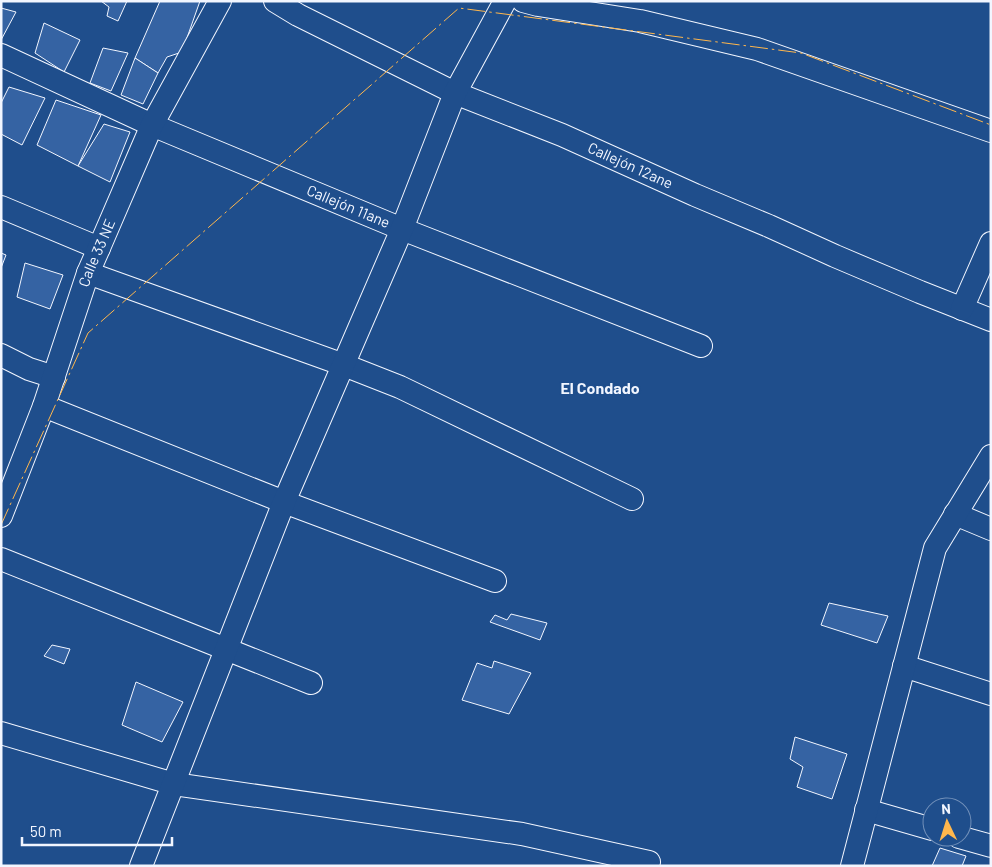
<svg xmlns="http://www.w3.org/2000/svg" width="992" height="867" font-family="Barlow,sans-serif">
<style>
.building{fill:#3563a3;stroke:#f2f6ff}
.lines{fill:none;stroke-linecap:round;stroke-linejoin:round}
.minor-casing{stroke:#f2f6ff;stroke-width:24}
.minor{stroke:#1f4e8c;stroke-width:22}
.power{stroke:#ffb74d;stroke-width:1;stroke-dasharray:18 4 2.5 4;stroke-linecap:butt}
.labels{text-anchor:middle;stroke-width:4;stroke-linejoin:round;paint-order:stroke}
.street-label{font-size:15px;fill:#f2f6ff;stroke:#1f4e8c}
.neighbourhood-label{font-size:16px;font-weight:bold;fill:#f2f6ff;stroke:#1f4e8c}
</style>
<rect width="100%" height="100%" fill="#1f4e8c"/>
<g class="building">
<polygon points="101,1 127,1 118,21 107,16 109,7"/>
<polygon points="160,1 200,1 182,52 167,57 158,73 135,58"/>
<polygon points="1,8 16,12 1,40"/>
<polygon points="44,23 80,40 64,72 35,53"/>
<polygon points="103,48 128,53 111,91 90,83"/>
<polygon points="135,58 158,73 143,104 121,95"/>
<polygon points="9,87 45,98 22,145 1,134 1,103"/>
<polygon points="56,100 101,115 78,166 37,145"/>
<polygon points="104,124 130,132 110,182 78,166"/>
<polygon points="1,253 6,255 1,268"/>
<polygon points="25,263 63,275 50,309 17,297"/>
<polygon points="829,603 888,616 877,643 821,625"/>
<polygon points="511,614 547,623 540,640 490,622 495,615 507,620"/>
<polygon points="52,645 70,649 64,664 44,656"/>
<polygon points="494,661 531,673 509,714 462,700 477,663 492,668"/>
<polygon points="136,682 183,702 162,742 122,725"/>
<polygon points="795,737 847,754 832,799 797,787 803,767 790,759"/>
<polygon points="940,848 966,856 962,866 932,866"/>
</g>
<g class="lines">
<defs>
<g id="minor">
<path id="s1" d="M275,1L298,15L455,93L562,135L695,195L769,226L835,256L920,292L991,320"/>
<polyline points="523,1 538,5 640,21 757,49 991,131"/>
<path id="s2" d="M1,55L152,125L402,229L701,346"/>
<polyline points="1,207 99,248"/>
<polyline points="88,273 344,365 400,387 632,499"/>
<polyline points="962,309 991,243"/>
<polyline points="1,355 29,369 54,377"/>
<polyline points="44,406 284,502 495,581"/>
<polyline points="955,514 991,529"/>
<path id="s3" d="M1,516L44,406L88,273L99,248L152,125L220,1"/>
<polyline points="1,559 311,683"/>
<polyline points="904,666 991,694"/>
<polyline points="1,733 174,784 522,834 649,862"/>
<polyline points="866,810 932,829"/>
<polyline points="959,837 991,846"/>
<polyline points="141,866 284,502 402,229 455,93 505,1"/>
<polyline points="852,866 935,548 991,456"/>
</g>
</defs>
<use href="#minor" class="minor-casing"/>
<use href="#minor" class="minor"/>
<polyline class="power" points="1,525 88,333 459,8 801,53 991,125"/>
</g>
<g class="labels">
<g class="street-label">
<text dy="5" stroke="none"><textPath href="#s1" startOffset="392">Callejón 12ane</textPath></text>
<text dy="5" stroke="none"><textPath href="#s2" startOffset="379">Callejón 11ane</textPath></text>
<text dy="5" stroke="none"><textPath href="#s3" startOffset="280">Calle 33 NE</textPath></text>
</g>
<g class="neighbourhood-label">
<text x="600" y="394">El Condado</text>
</g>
</g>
<rect width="992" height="867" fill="none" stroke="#f2f6ff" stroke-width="5"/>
<g transform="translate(947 822) rotate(356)"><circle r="24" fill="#1f4e8c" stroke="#7391ba"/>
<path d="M0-4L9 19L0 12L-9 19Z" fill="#ffb74d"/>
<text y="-8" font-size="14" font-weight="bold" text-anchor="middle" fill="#f2f6ff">N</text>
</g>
<path d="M22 837v8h150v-8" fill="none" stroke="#f2f6ff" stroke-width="2.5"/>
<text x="30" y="837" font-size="15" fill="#f2f6ff" stroke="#1f4e8c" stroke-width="4" paint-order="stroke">50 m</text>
</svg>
